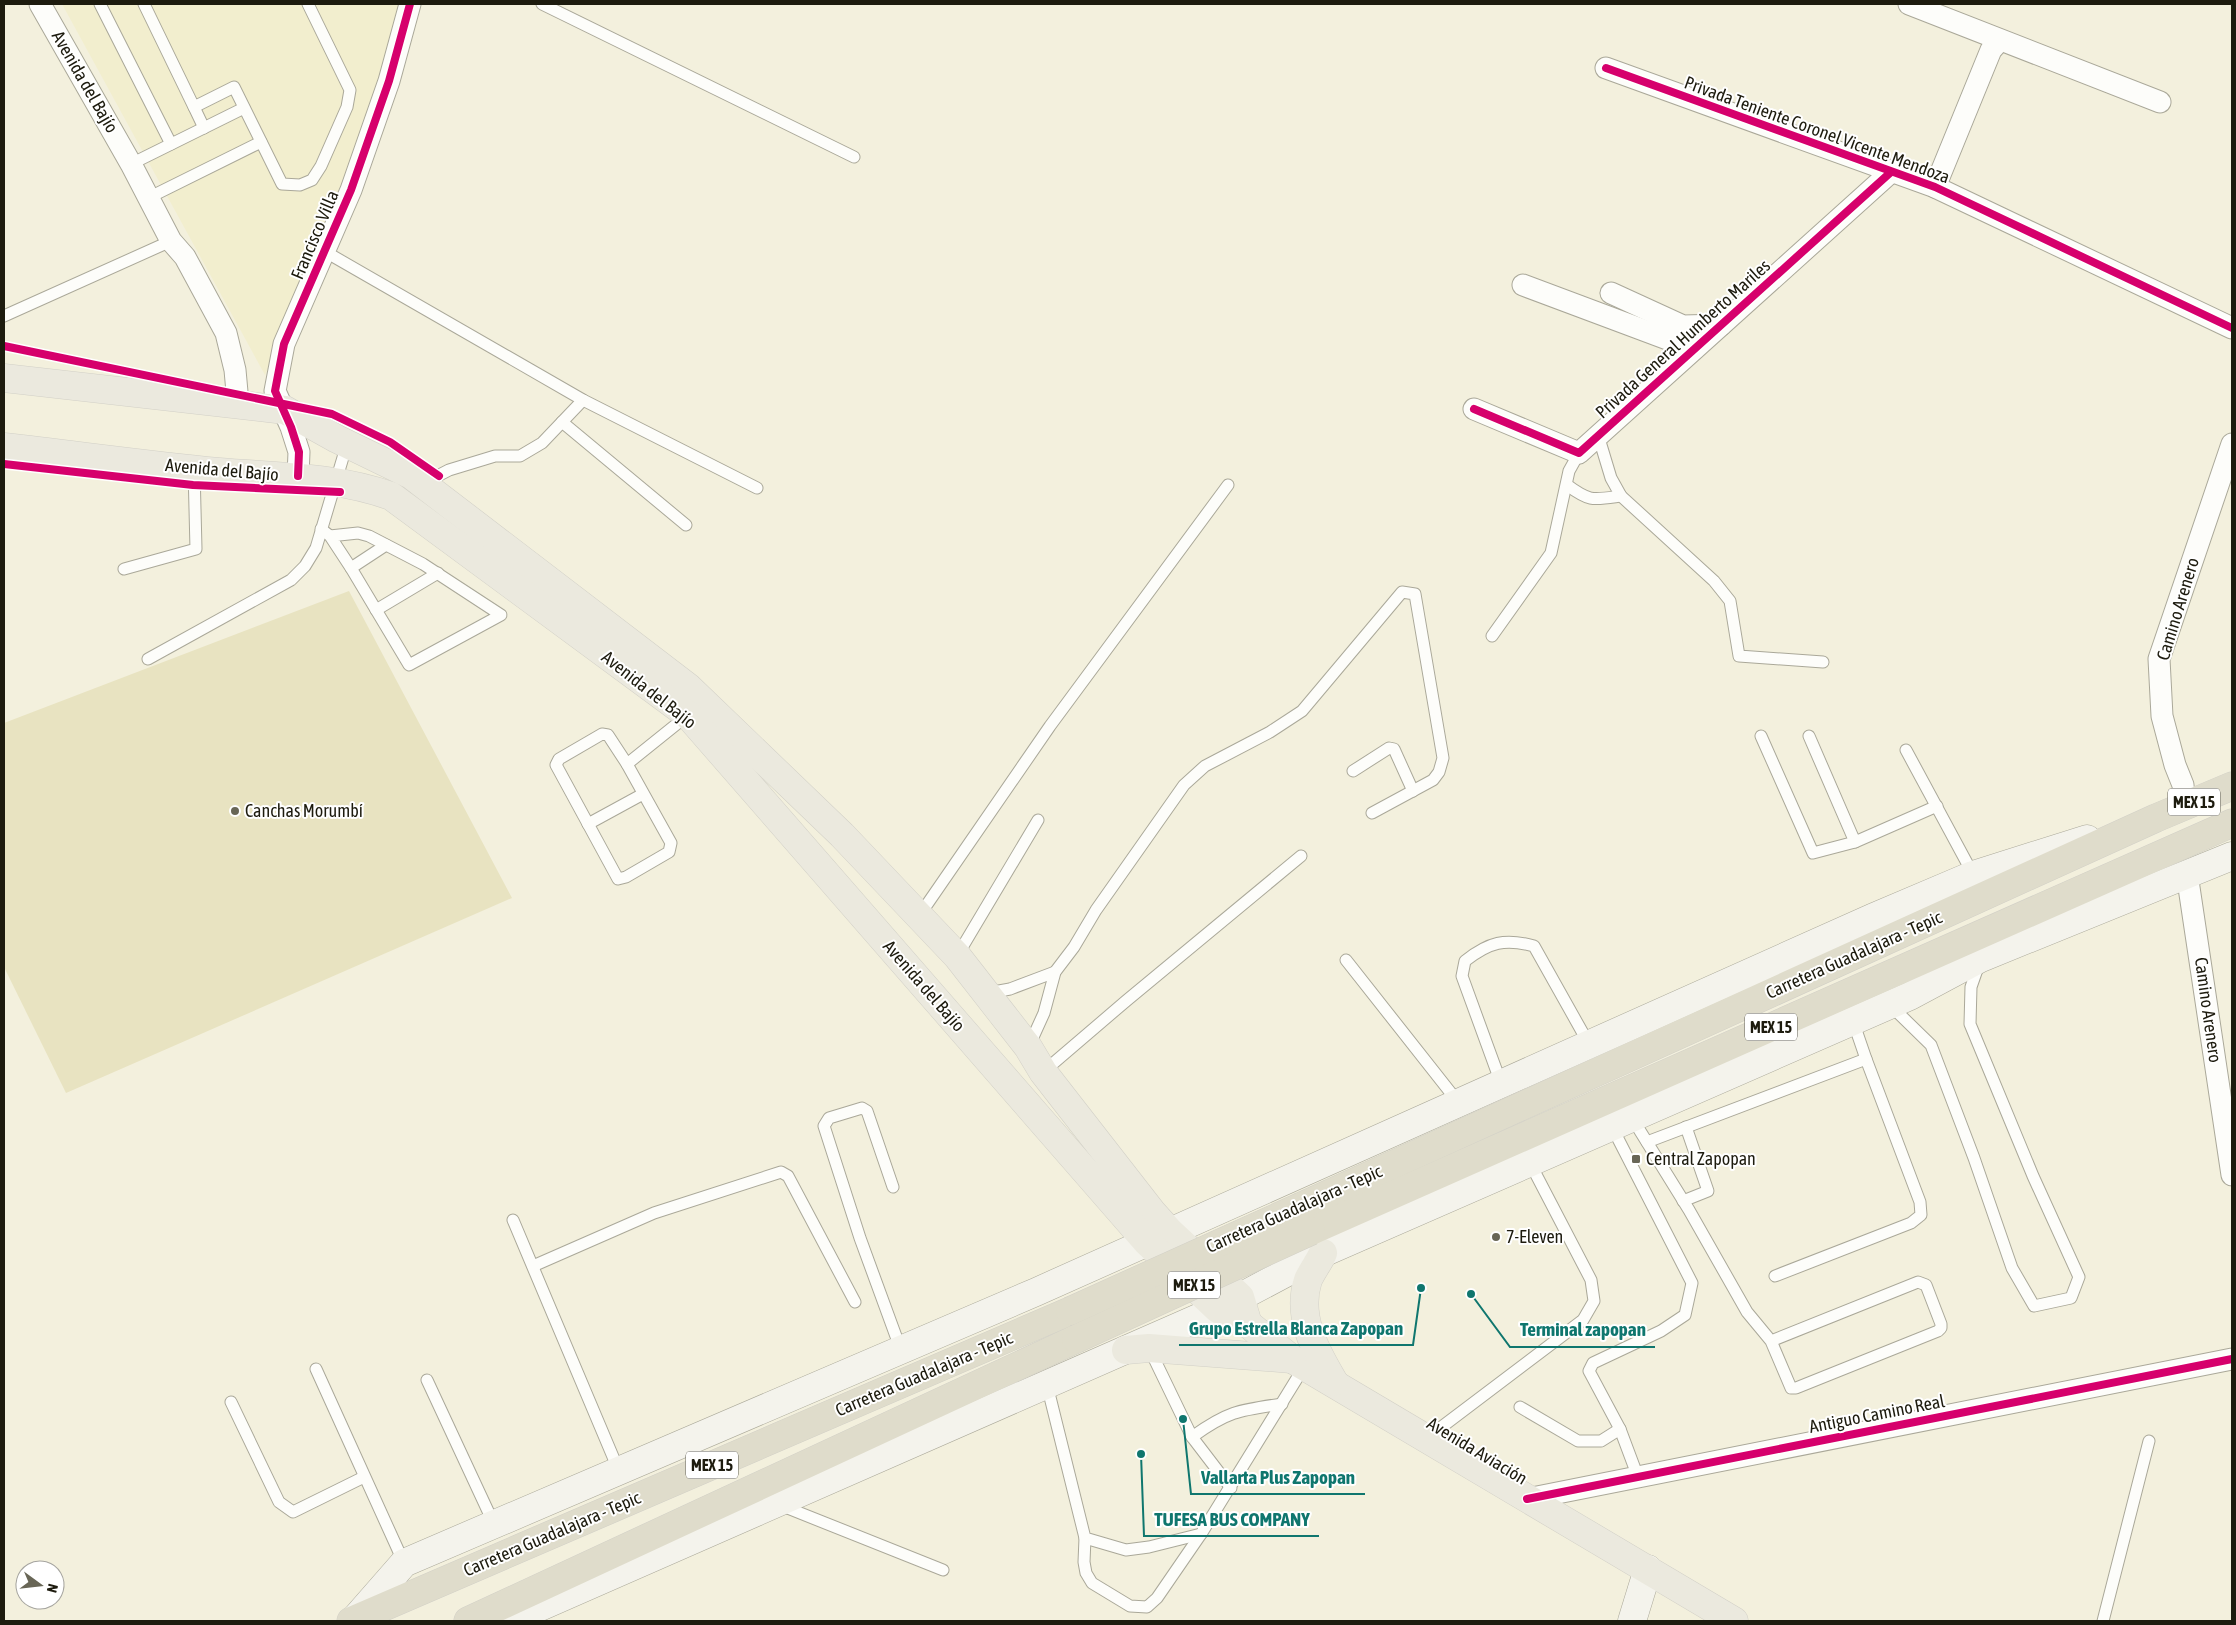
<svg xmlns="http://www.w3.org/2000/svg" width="2236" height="1625" font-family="'Asap Condensed',sans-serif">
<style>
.built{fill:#f2eece}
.green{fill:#e8e3c1}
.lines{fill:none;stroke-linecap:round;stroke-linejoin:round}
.lane-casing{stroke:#aaa899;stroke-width:13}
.street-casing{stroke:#aaa899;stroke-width:23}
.secondary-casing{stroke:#aaa899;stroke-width:29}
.primary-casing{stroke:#d2d0c7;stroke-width:29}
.highway-casing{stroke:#d2d0c7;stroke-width:29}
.lane{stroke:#fdfdfa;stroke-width:11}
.street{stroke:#fdfdfa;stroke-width:21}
.secondary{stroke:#f4f3ec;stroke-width:28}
.primary{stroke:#ebe9de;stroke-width:28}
.highway{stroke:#dfdccb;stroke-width:28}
.highway-bridge-casing{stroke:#d2d0c7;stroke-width:29;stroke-linecap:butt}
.highway-bridge{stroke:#dfdccb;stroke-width:28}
.cycleway-casing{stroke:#fff;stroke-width:11}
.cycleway{stroke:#d6006c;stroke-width:8}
.poi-dot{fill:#686656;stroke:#fff;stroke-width:2}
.labels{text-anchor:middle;stroke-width:4;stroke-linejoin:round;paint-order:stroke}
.shield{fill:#fff;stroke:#615f56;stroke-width:1}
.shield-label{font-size:16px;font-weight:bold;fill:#1d1b0e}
.street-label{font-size:18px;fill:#1d1b0e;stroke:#fff}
.poi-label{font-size:18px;fill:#1d1b0e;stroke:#fff;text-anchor:start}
.leader{fill:none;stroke:#0f766e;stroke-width:2}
.callout-dot{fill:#0f766e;stroke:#fff;stroke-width:2}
.callout-label{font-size:19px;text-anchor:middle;font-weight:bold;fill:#0f766e;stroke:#fff;stroke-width:4;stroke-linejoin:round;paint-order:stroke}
</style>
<rect width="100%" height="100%" fill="#f3f0dd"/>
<polygon class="built" points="62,4 404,4 353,183 265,375"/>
<polygon class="green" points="349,591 512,898 66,1093 4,967 4,723"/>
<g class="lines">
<defs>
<g id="lane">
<polyline points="100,4 171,144"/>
<polyline points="144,4 194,107 234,87 282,184 300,185 312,180 321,166 347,107 350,90 308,4"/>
<polyline points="542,4 854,157"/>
<polyline points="194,107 204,128"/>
<polyline points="131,164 244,108"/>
<polyline points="148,198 261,142"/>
<polyline points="324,251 583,400 757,488"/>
<polyline points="4,316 171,241"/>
<polyline points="562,422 686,525"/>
<polyline points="1598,435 1611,478 1621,496 1714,581 1730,601 1739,656 1823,662"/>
<polyline points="424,483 449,470 495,456 520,456 542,443 583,400"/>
<path d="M1567,485C1590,502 1593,500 1621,496"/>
<polyline points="321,529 330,536 351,568 409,665 501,615 423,564 369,536 358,533 330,536"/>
<polyline points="351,568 386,545"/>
<polyline points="124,569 196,549 194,469"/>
<polyline points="376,610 438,573"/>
<polyline points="1492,636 1551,553 1569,471 1579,453"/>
<polyline points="148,659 291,580 305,566 316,548 347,444"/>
<polygon points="602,734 608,735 627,764 671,843 669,852 626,877 618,879 556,765 559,759"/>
<polyline points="1761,736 1813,853 1855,842"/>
<polyline points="1809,736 1855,842 1937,806"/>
<polyline points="1906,750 1974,876"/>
<polyline points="627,764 688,715"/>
<polyline points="1353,771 1389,748 1394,749 1413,791"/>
<polyline points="588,824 643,794"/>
<polyline points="919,916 1050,726 1228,485"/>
<polyline points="957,956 1038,820"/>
<polyline points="1346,960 1458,1102"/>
<polyline points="988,993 1010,989 1055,972"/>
<polyline points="1890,1005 1931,1045 1974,1158 2012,1268 2034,1306 2071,1298 2079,1277 2033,1176 1970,1024 1971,987 1979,964"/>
<polyline points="1853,1021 1866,1059"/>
<polyline points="1029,1046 1044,1013 1055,972 1074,947 1096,910 1184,785 1205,766 1270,732 1302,711 1402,592 1415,594 1443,758 1439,772 1433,780 1372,813"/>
<polyline points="1043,1072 1126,1001 1301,856"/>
<path d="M1501,1083L1462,976L1465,961C1489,942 1505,938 1534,946L1589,1044"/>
<polyline points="1632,1118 1689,1210 1747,1312 1771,1341 1791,1388 1796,1388 1938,1331 1941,1328 1941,1324 1926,1285 1918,1282 1771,1341"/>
<polyline points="1612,1127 1692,1283 1685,1315 1661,1331 1593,1363 1589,1371 1620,1429 1638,1477"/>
<polyline points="1647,1142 1866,1059 1920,1202 1921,1215 1911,1223 1775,1276"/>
<polyline points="893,1187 867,1111 862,1108 829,1118 824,1126 860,1238 901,1350"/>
<polyline points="1683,1201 1708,1191 1686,1127"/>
<polyline points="513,1220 619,1471"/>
<polyline points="533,1266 654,1213 781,1172 788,1176 855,1302"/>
<path d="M1150,1350L1192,1437C1228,1411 1240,1410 1282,1404"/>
<polyline points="316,1369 404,1563"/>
<polyline points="427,1380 494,1524"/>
<polyline points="1047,1385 1085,1538 1126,1550 1149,1547 1201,1534 1304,1367"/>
<polyline points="231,1402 279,1502 293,1512 364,1477"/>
<polyline points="1520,1407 1578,1441 1601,1441 1620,1429"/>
<polyline points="1192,1437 1231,1488"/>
<polyline points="1427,1438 1583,1320 1594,1301 1591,1280 1530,1163"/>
<polyline points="780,1505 943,1570"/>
<polyline points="1085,1538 1084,1562 1086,1573 1092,1583 1130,1606 1147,1607 1157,1598 1201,1534"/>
<polyline points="2103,1621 2149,1441"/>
</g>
<g id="street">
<polyline points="40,4 131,164 171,241 185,257 226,333 235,370 238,403"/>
<polyline points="1909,4 2160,102"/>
<polyline points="1606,68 1935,187 2232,328"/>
<polyline points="1935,187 1991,50 2000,40"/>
<polyline points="1523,285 1694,349"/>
<polyline points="1611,293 1683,326 1721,325"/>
<polyline points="1474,409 1579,453 1891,172"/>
<polyline points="298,476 299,452 291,427 275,391 284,344 351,190 389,81 410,4"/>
<polyline points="2185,806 2183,785 2175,765 2162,716 2159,659 2232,444"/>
<polyline points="2187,874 2232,1175"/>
<polyline points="1527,1499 2232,1359"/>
</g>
<g id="secondary">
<polyline points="355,1619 404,1563 1036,1292 1874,917 1973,875 2087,839"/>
<polyline points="508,1621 1214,1311 1323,1253 1910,996 1981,958 2232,856"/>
<polyline points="1632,1621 1648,1569"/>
</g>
<g id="primary">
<polyline points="4,378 285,410 337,439 411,475 688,687 842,835 957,956 1028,1047 1043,1072 1152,1212 1170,1232 1240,1297 1248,1324"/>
<path d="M4,447C75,455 147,465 219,472C277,477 335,476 391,496L688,715L1147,1242L1218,1309L1248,1324L1292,1359L1734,1621"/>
<path d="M1323,1253C1319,1262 1312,1271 1308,1280C1296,1318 1316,1351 1334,1382"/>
<polyline points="1126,1350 1149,1348 1292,1359"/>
</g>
<g id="highway">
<polyline points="1302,1206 2156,818 2232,786"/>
<polyline points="1311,1231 2232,823"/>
<polyline points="351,1621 1070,1311"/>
<polyline points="468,1621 1076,1339"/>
</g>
</defs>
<use href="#lane" class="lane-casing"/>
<use href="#street" class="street-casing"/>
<use href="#secondary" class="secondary-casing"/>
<use href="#primary" class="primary-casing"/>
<use href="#highway" class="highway-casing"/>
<use href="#lane" class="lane"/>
<use href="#street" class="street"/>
<use href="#secondary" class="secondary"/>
<use href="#primary" class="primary"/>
<use href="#highway" class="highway"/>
<defs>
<g id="highway-bridge">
<polyline points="1070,1311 1302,1206"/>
<polyline points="1076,1339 1311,1231"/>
</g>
</defs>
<use href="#highway-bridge" class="highway-bridge-casing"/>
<use href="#highway-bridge" class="highway-bridge"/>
<defs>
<g id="cycleway">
<polyline points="1606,68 1935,187 2232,328"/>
<polyline points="4,346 332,414 390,442 439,476"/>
<polyline points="1474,409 1579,453 1891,172"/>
<polyline points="4,464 193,485 340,492"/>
<polyline points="298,476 299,452 291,427 275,391 284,344 351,190 389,81 410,4"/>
<polyline points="1527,1499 2232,1359"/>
</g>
</defs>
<use href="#cycleway" class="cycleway-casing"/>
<use href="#cycleway" class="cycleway"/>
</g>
<g class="poi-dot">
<circle cx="235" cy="811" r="5"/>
<rect x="1631" y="1154" width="10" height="10" rx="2.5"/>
<circle cx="1496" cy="1237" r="5"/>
</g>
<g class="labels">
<g class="shield">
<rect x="2168" y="788.5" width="52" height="27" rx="4"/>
<rect x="1745" y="1013.5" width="52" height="27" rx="4"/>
<rect x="1168" y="1271.5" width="52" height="27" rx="4"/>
<rect x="686" y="1451.5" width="52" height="27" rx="4"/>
</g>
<g class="shield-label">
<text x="2194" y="808">MEX 15</text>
<text x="1771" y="1033">MEX 15</text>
<text x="1194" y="1291">MEX 15</text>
<text x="712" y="1471">MEX 15</text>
</g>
<g class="street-label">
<text transform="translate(85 82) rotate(60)" y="6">Avenida del Bajío</text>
<text transform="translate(1817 130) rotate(20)" y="6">Privada Teniente Coronel Vicente Mendoza</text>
<text transform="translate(315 235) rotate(-67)" y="6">Francisco Villa</text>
<text transform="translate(1683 339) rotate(-42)" y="6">Privada General Humberto Mariles</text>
<text transform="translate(222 470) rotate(5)" y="6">Avenida del Bajío</text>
<text transform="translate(2178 609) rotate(-73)" y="6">Camino Arenero</text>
<text transform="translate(649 690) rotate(38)" y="6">Avenida del Bajío</text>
<text transform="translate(1854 955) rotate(-24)" y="6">Carretera Guadalajara - Tepic</text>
<text transform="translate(924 986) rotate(49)" y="6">Avenida del Bajío</text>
<text transform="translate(2208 1010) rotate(82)" y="6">Camino Arenero</text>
<text transform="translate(1294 1209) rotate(-24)" y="6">Carretera Guadalajara - Tepic</text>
<text transform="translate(924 1374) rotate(-23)" y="6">Carretera Guadalajara - Tepic</text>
<text transform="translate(1877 1414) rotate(-11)" y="6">Antiguo Camino Real</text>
<text transform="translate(1477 1451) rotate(31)" y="6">Avenida Aviación</text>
<text transform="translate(552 1534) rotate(-23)" y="6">Carretera Guadalajara - Tepic</text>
</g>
<g class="poi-label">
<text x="245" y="817">Canchas Morumbí</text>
<text x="1646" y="1165">Central Zapopan</text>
<text x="1506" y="1243">7-Eleven</text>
</g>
</g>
<path class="leader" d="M1421 1288L1413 1345H1179M1471 1294L1510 1347H1655M1183 1419L1191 1494H1365M1141 1454L1144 1536H1319"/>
<g class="callout-dot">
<circle cx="1421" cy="1288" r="5"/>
<circle cx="1471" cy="1294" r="5"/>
<circle cx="1183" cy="1419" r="5"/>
<circle cx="1141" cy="1454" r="5"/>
</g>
<g class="callout-label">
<text x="1296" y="1335">Grupo Estrella Blanca Zapopan</text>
<text x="1583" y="1336">Terminal zapopan</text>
<text x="1278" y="1484">Vallarta Plus Zapopan</text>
<text x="1232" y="1526">TUFESA BUS COMPANY</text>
</g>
<rect width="2236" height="1625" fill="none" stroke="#1d1b0e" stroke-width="10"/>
<g transform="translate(40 1585) rotate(105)"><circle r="24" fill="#ffffff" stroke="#a5a49f"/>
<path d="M0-4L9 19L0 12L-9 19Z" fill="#686656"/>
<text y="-8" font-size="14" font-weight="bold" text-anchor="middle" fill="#1d1b0e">N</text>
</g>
</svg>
